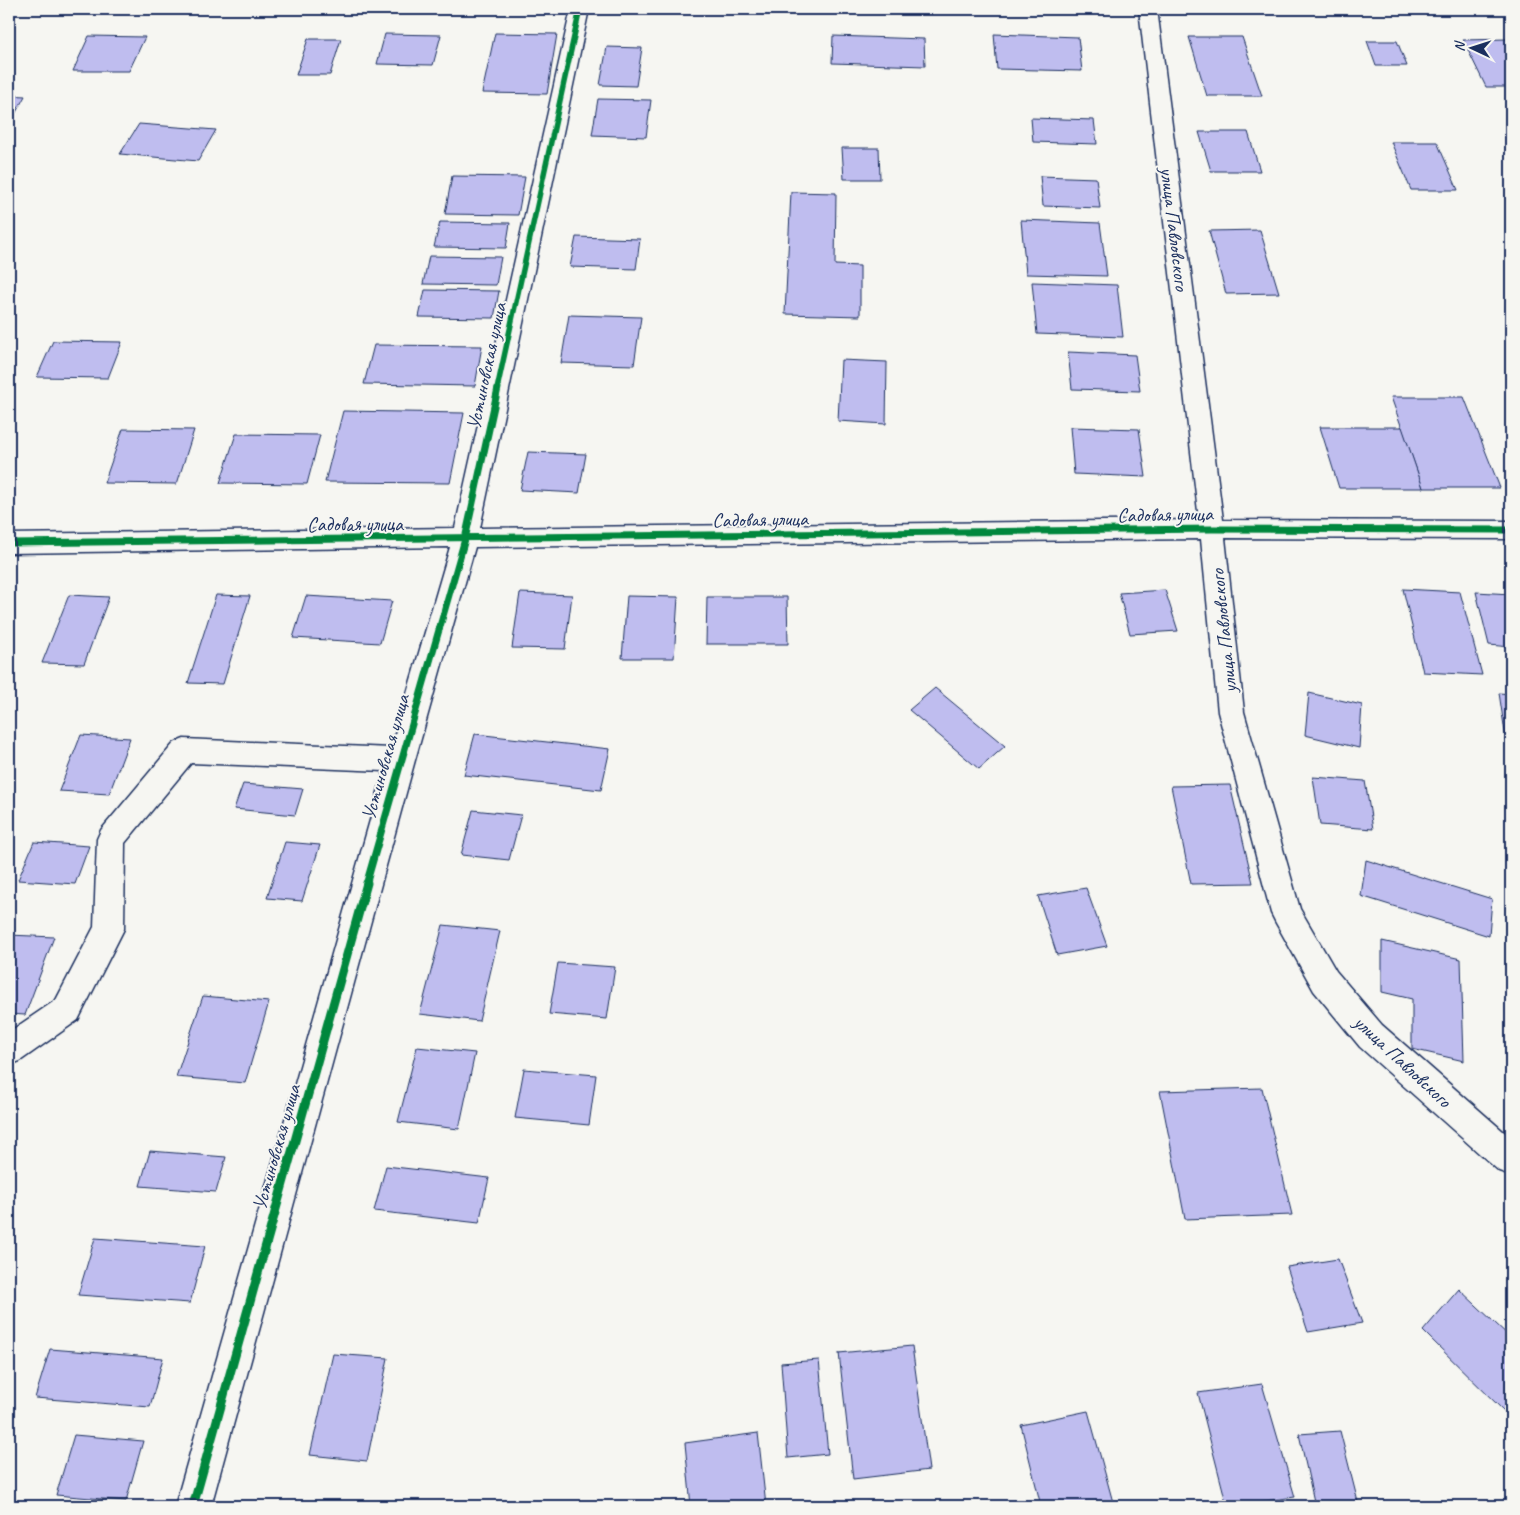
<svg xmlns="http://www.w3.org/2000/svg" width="1520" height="1515" font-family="Caveat,sans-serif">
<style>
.building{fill:#bfbdef;stroke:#1b2f5e}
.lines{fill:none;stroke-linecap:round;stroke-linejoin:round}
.street-casing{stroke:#1b2f5e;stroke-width:3}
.street{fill:#f6f6f2;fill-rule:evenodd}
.cycleway-far2-casing{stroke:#f6f6f2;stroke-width:8}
.cycleway-far1-casing{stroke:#f6f6f2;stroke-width:10}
.cycleway-casing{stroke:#f6f6f2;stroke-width:12}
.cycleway-far2{stroke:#00873e;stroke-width:5.5}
.cycleway-far1{stroke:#00873e;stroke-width:7}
.cycleway{stroke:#00873e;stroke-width:9}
.labels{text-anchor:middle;stroke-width:4;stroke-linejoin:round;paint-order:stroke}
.street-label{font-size:20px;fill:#1b2f5e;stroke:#f6f6f2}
</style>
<rect width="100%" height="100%" fill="#f6f6f2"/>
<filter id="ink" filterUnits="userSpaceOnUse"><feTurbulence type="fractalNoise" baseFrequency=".02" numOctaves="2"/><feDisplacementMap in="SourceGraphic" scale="10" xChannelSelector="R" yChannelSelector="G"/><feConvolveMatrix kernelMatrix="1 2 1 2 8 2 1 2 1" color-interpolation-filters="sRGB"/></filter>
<g filter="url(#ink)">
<g class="building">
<polygon points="495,33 557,34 547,94 482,93"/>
<polygon points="385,34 441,35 433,65 377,64"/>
<polygon points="994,34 1078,37 1082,71 997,69"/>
<polygon points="89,36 145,37 129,71 73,71"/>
<polygon points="833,36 924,39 925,66 832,63"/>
<polygon points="1189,37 1242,37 1262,96 1207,96"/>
<polygon points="308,39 341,39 330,75 296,75"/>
<polygon points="1507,39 1511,47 1511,87 1486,87 1463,40"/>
<polygon points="1367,41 1397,41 1407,66 1376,66"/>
<polygon points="607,47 642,48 636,86 600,85"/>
<polygon points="9,95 25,96 9,125"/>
<polygon points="598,99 651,100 646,137 592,135"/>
<polygon points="1031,118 1094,120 1097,144 1033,142"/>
<polygon points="139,124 216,130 198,161 120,154"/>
<polygon points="1199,132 1248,132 1260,171 1211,171"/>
<polygon points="1391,142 1437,142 1458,190 1411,190"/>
<polygon points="842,148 879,148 880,179 844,179"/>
<polygon points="452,176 525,177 518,215 445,214"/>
<polygon points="1040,176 1096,178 1100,208 1043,206"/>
<polygon points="791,192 836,193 835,265 860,266 860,316 785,314"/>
<polygon points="1021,220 1100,223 1107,276 1026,274"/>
<polygon points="440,222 510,223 506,248 434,247"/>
<polygon points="1260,230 1279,293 1226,294 1209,231"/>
<polygon points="576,237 640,239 636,269 570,267"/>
<polygon points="429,256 501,257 496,285 423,284"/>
<polygon points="1032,282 1117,285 1123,337 1037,334"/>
<polygon points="425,290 499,291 494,318 419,317"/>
<polygon points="569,315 641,317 634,365 561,363"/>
<polygon points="53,341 122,342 108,378 37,377"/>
<polygon points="374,345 482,346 475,386 364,384"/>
<polygon points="1068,352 1135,355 1140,391 1072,389"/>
<polygon points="841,360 887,362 886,424 838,421"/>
<polygon points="1391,397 1464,397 1500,488 1423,488"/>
<polygon points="343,411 464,413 450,483 325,482"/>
<polygon points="1070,427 1139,429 1146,477 1074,474"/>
<polygon points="1320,427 1402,427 1423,488 1339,488"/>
<polygon points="123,429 194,430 177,484 104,483"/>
<polygon points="236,434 320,435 307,484 220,483"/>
<polygon points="528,452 586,454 579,493 520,490"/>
<polygon points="1403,589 1460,592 1482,675 1423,672"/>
<polygon points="1165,590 1178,631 1130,634 1119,593"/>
<polygon points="1476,592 1511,594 1511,647 1489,645"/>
<polygon points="520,593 572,595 565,649 512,648"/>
<polygon points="69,595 109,597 84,664 42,663"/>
<polygon points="216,595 250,596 223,684 188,683"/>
<polygon points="306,596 392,601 380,643 293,638"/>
<polygon points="627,596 678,597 674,658 622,658"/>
<polygon points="707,597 787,597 788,644 706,644"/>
<polygon points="935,688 1005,746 979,769 909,710"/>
<polygon points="1309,693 1362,705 1359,748 1305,735"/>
<polygon points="1499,693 1511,694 1511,752 1508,752"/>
<polygon points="475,734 610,749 601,790 464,775"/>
<polygon points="81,735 130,738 109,794 59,791"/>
<polygon points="1313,777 1365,781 1373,829 1320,825"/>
<polygon points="243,784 303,789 295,815 234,809"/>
<polygon points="1230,785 1253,883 1191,884 1171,786"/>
<polygon points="473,810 521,815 509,860 461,855"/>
<polygon points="34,842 89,846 75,884 18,880"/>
<polygon points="285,842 320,845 302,901 267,898"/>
<polygon points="1366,860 1492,899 1489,936 1361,896"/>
<polygon points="1086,888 1107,946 1057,955 1038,896"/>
<polygon points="443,925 500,931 479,1021 420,1014"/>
<polygon points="9,935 54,937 25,1015 9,1014"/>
<polygon points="1382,941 1461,959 1464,1061 1412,1049 1412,999 1382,992"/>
<polygon points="558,963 615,967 607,1019 549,1014"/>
<polygon points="203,996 269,1002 245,1083 176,1077"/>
<polygon points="417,1047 475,1053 459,1129 398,1122"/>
<polygon points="524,1069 596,1075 589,1125 515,1118"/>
<polygon points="1262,1088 1292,1215 1185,1219 1160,1091"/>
<polygon points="150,1151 226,1157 216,1192 140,1186"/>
<polygon points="386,1166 489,1178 479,1223 374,1211"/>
<polygon points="95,1238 205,1246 190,1303 78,1295"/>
<polygon points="1338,1259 1362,1323 1308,1332 1287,1267"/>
<polygon points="1459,1289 1511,1338 1511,1418 1423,1331"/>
<polygon points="912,1346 929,1470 853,1479 839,1353"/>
<polygon points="50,1349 163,1358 150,1407 35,1398"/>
<polygon points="333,1354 388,1358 367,1461 310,1455"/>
<polygon points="819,1360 828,1454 788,1458 781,1363"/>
<polygon points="1262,1384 1295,1497 1227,1506 1198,1393"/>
<polygon points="1088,1411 1114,1506 1041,1506 1021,1425"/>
<polygon points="1340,1431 1359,1506 1315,1506 1299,1434"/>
<polygon points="758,1433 766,1506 691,1506 685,1443"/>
<polygon points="74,1435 143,1441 126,1501 56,1495"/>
<polygon points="877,1501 878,1506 832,1506"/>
<polygon points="583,1503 583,1506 541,1506"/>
</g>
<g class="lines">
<defs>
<polygon id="street" points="571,9 589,9 480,528 1199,520 1139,9 1157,9 1223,520 1511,521 1511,539 1225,538 1244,712 1300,909 1336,971 1382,1025 1511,1138 1511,1175 1499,1171 1360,1047 1314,991 1276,923 1271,913 1218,712 1201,539 475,547 415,760 211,1506 175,1506 384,771 191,763 125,843 124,929 78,1020 20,1061 9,1065 9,1032 56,1000 94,927 97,839 101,830 174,743 184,739 391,748 450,547 9,553 9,534 455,528"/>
</defs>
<use href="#street" class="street-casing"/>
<use href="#street" class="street"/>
<defs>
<polyline id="cycleway-far2" points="497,389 580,9"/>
<g id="cycleway-far1">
<polyline points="9,543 1212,529 1511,530"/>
<polyline points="366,885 465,539 498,388"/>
</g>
<polyline id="cycleway" points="193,1506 367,883"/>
</defs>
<use href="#cycleway-far2" class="cycleway-far2-casing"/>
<use href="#cycleway-far1" class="cycleway-far1-casing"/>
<use href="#cycleway" class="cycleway-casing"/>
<use href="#cycleway-far2" class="cycleway-far2"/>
<use href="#cycleway-far1" class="cycleway-far1"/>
<use href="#cycleway" class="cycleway"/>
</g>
</g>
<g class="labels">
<g class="street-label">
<text transform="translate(1175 229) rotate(83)" y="7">улица Павловского</text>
<text transform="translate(486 366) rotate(-78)" y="7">Устиновская улица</text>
<text transform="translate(1165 514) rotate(-1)" y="7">Садовая улица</text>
<text transform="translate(760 519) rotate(-1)" y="7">Садовая улица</text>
<text x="355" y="531">Садовая улица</text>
<text transform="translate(1223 631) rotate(-96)" y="7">улица Павловского</text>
<text transform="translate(385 757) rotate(-74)" y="7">Устиновская улица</text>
<text transform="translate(1403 1061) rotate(43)" y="7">улица Павловского</text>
<text transform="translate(276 1147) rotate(-74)" y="7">Устиновская улица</text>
</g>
</g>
<rect width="1520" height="1515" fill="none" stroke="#f6f6f2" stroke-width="30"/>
<rect x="15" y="15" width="1490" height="1485" fill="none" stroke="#1b2f5e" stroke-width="2" filter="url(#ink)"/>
<g transform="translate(1472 48) rotate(274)" stroke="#f6f6f2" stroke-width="4" paint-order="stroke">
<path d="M0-4L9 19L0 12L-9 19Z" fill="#1b2f5e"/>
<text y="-8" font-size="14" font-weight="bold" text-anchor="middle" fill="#1b2f5e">N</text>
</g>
</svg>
